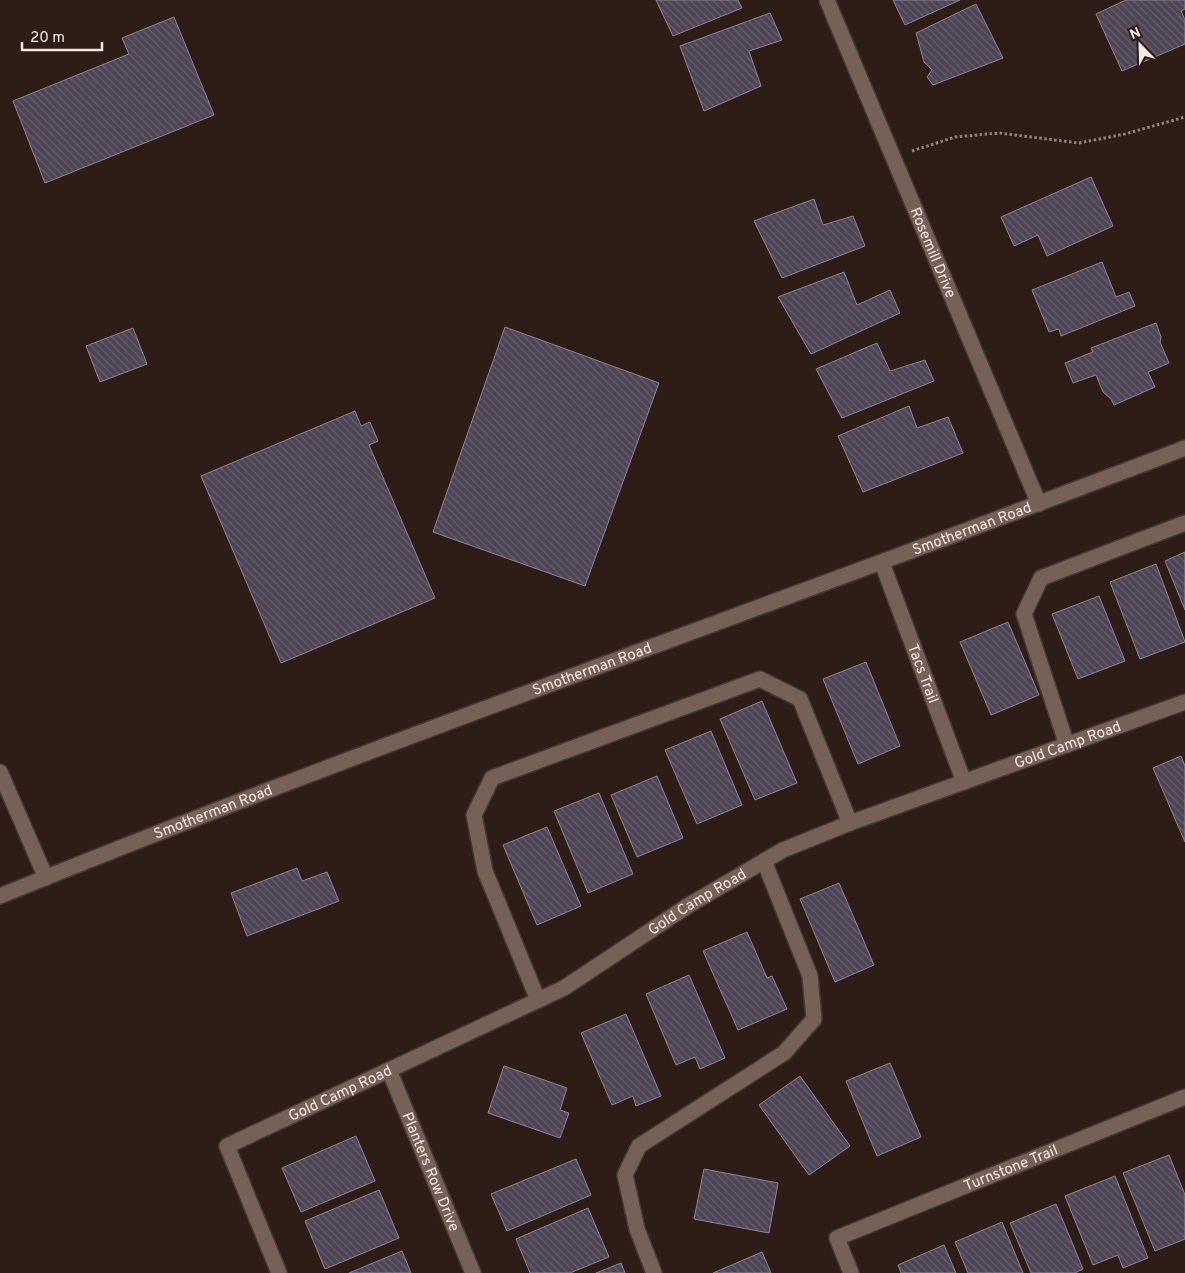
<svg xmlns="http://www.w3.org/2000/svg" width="1185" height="1273" font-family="Overpass,sans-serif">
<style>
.building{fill:url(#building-back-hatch);stroke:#8d8496}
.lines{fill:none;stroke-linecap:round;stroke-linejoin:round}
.minor-casing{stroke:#463834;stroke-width:18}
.path{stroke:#92837d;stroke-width:3;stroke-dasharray:2.5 2.5;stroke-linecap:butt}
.minor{stroke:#766159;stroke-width:15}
.labels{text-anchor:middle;stroke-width:4.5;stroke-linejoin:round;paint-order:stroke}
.street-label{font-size:15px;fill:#f5e8e4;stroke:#2e1d16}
</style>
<defs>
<pattern id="building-back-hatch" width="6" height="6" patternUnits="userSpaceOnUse" patternTransform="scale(1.25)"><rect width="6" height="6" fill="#4d4455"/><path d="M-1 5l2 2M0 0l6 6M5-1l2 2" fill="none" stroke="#675f6d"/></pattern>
</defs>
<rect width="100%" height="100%" fill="#2e1d16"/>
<g class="building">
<polygon points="656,0 738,0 742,8 673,36"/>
<polygon points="893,0 960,0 905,25"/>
<polygon points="1126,0 1185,0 1185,9 1181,11 1185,20 1185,44 1122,71 1096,14"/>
<polygon points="976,4 1003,58 933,85 927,77 932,70 924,62 916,33"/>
<polygon points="770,13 782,40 749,51 761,86 704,111 680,46"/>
<polygon points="174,17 214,115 45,183 13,101 129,54 122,38"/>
<polygon points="1091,177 1113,226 1047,256 1038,235 1014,246 1001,217"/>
<polygon points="814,199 823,225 853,216 865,246 782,278 754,221"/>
<polygon points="1102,262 1116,297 1129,292 1135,306 1061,336 1059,329 1049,332 1032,290"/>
<polygon points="844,272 857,305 890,290 900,313 811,354 778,297"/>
<polygon points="1156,323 1161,337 1160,342 1169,363 1148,372 1155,387 1114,405 1111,399 1103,392 1096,375 1073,383 1065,363 1093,352 1091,348"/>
<polygon points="505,327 659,383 585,586 433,532"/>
<polygon points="133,328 147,364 100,382 86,346"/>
<polygon points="877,343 890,371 925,360 934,381 842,418 816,369"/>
<polygon points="909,406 917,428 948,417 963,453 863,492 838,436"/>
<polygon points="355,411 361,426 370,422 378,441 369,445 435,598 281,663 201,476"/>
<polygon points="1185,552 1185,610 1165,561"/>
<polygon points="1156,564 1185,642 1140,659 1110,582"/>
<polygon points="1099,596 1125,661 1078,679 1052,614"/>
<polygon points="1008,622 1039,695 991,715 960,642"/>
<polygon points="866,662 900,746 858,764 823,679"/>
<polygon points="762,701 797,783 755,800 720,719"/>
<polygon points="711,731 742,805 697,824 665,750"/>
<polygon points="1181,756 1185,766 1185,842 1153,768"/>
<polygon points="657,776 683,838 637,857 611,795"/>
<polygon points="599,793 633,874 588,893 554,811"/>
<polygon points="547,827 581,906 537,925 503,845"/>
<polygon points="297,868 302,881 327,872 339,901 247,936 231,893"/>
<polygon points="839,883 874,965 835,982 800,899"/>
<polygon points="747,932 767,978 772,976 787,1009 738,1030 703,951"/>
<polygon points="689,975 725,1058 700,1069 695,1057 676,1065 646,994"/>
<polygon points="626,1014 661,1096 636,1106 633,1096 612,1105 581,1033"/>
<polygon points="890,1063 921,1137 877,1156 846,1081"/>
<polygon points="504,1066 567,1088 560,1110 569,1113 560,1138 488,1113"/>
<polygon points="800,1076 850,1146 809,1175 759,1105"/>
<polygon points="356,1136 375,1181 301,1212 282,1168"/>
<polygon points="1169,1155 1185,1195 1185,1239 1155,1251 1123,1173"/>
<polygon points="576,1159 591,1195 507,1231 491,1194"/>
<polygon points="704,1169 778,1183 769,1233 694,1219"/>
<polygon points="1115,1176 1148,1258 1123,1268 1118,1255 1093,1265 1065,1196"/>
<polygon points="379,1190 399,1238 325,1269 305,1221"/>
<polygon points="1056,1204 1083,1269 1075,1273 1031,1273 1010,1223"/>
<polygon points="588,1208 609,1257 570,1273 530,1273 516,1239"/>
<polygon points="1002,1222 1023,1273 968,1273 955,1242"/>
<polygon points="944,1245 956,1273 901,1273 898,1265"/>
<polygon points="402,1251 411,1273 349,1273"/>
<polygon points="762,1252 771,1273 713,1273"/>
<polygon points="621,1263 625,1273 596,1273"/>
</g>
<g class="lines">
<defs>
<g id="minor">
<path id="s1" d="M827,0L1039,504"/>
<path id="s2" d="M882,563L964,782"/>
<polyline points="1067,745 1024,614 1041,578 1185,523"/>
<polyline points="0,772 46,878"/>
<path id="s3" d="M0,896C391,737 791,599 1185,448"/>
<polyline points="538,1000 485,871 474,815 492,778 760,679 800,699 850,823"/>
<path id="s4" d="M389,1070L473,1273"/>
<path id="s5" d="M279,1273L227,1146L564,988L689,905L783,850L850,823L1185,702"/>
<polyline points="654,1273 637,1229 625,1175 639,1146 784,1053 814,1019 810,976 764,861"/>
<path id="s6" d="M851,1273L837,1238L1185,1097"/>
</g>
</defs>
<use href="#minor" class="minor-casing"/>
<polyline class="path" points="912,151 955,137 999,133 1079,143 1125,134 1185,117"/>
<use href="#minor" class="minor"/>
</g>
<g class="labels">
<g class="street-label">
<text dy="5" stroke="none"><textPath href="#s1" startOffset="274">Rosemill Drive</textPath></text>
<text dy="5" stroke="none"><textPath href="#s3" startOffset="1039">Smotherman Road</textPath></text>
<text dy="5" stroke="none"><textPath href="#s3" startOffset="634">Smotherman Road</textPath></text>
<text dy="5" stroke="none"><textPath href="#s2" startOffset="118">Tacs Trail</textPath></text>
<text dy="5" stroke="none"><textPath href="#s5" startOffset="1072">Gold Camp Road</textPath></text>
<text dy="5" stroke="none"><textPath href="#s3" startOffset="229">Smotherman Road</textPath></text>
<text dy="5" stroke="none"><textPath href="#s5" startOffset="668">Gold Camp Road</textPath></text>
<text dy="5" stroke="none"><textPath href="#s5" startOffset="262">Gold Camp Road</textPath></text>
<text dy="5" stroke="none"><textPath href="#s6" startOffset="225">Turnstone Trail</textPath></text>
<text dy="5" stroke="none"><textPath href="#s4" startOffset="110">Planters Row Drive</textPath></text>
</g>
</g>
<g transform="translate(1140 45) rotate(337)" stroke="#2e1d16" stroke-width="4" paint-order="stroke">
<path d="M0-4L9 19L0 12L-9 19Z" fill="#f5e8e4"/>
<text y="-8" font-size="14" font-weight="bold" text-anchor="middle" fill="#f5e8e4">N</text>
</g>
<path d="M22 42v8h80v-8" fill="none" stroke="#f5e8e4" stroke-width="2.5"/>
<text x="30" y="42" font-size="15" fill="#f5e8e4" stroke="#2e1d16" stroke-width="4" paint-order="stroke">20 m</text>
</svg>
